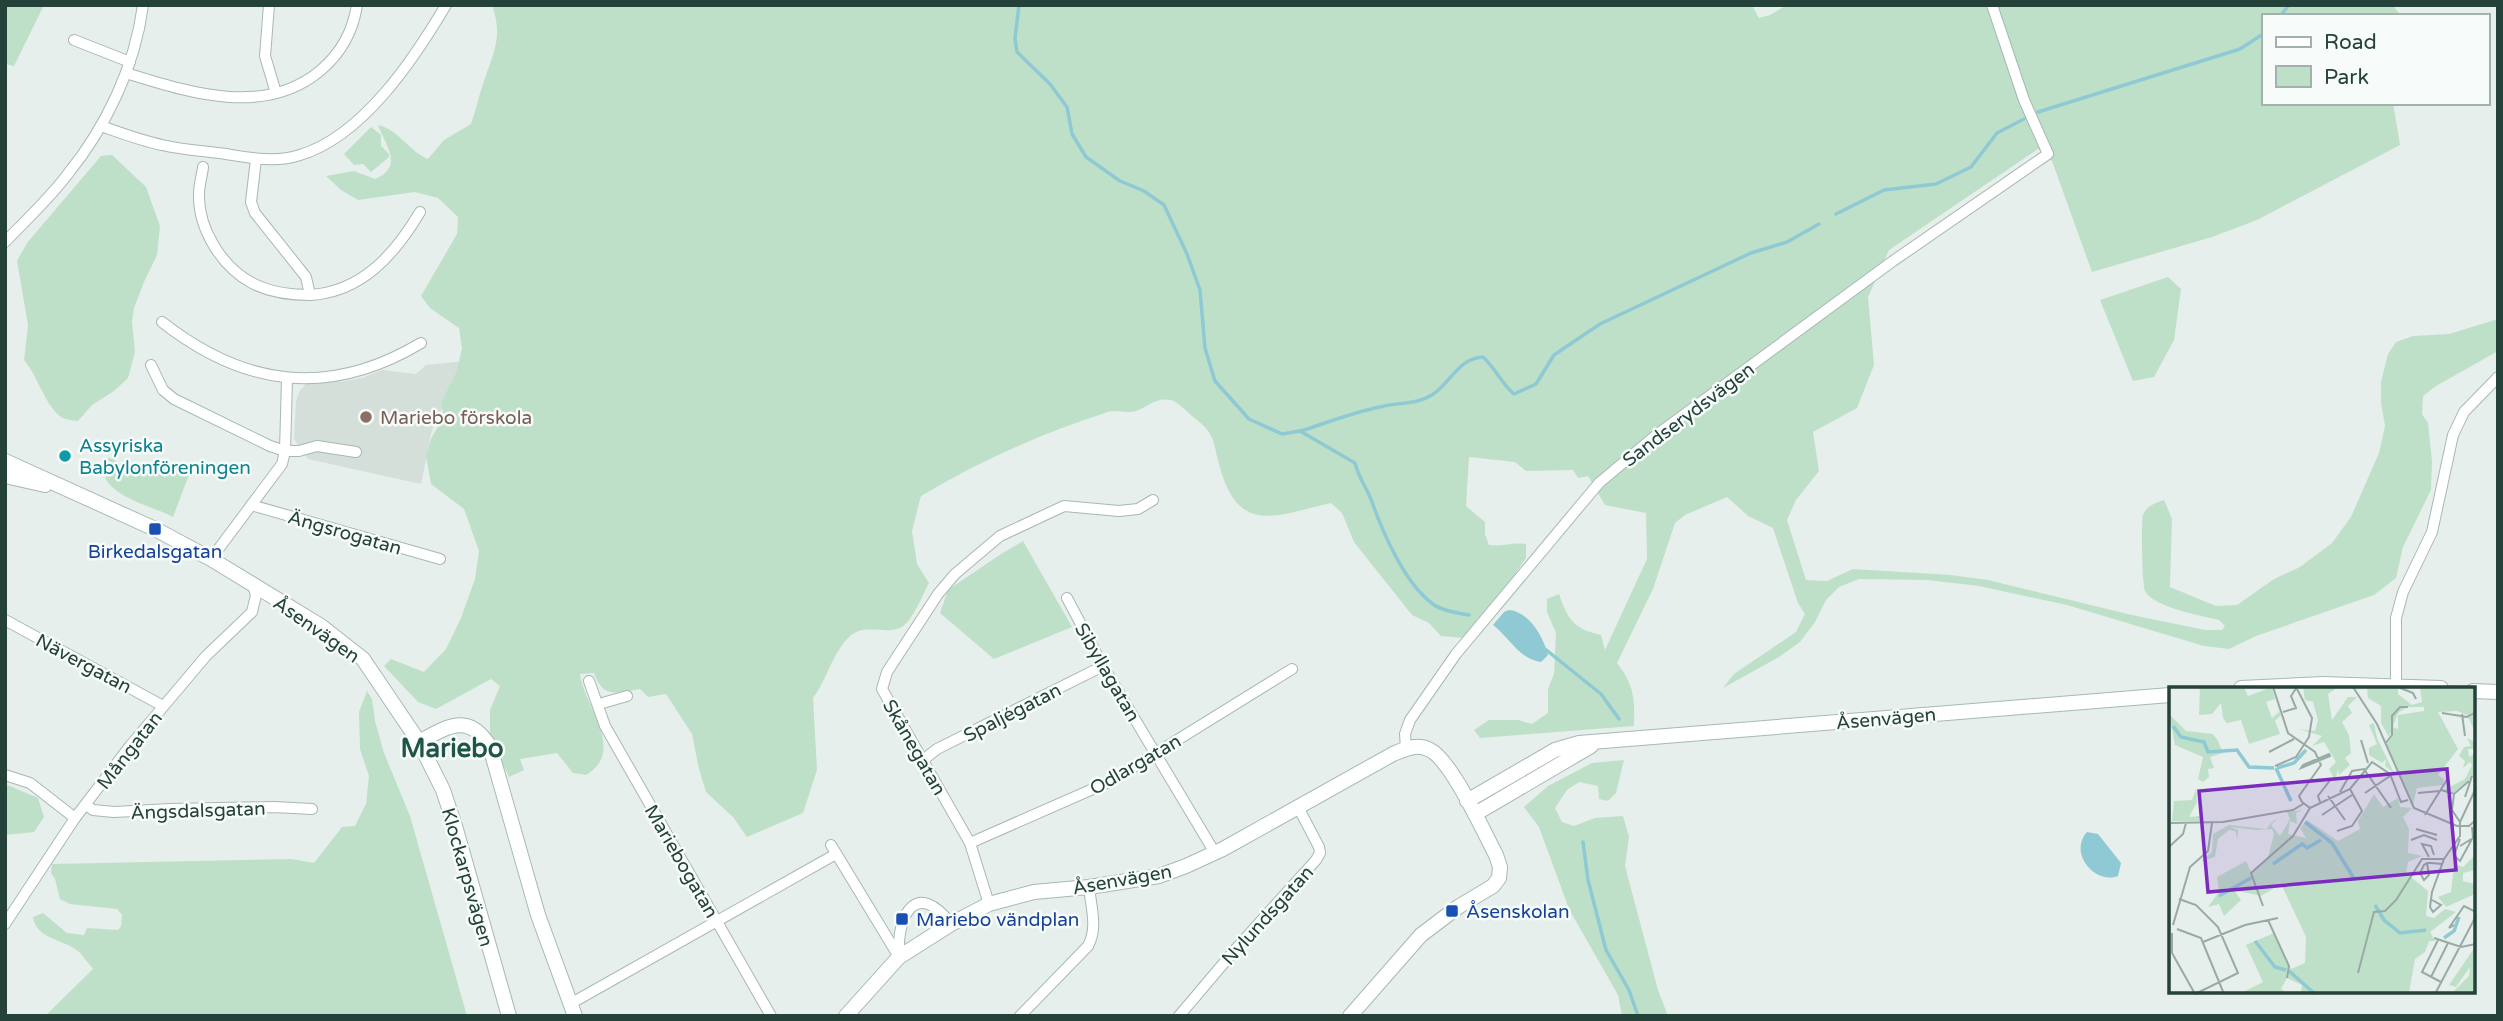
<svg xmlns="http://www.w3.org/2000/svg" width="2503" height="1021" font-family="'Varela Round',sans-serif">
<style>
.built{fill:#d4dfda}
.green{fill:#bfe0c8}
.water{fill:#8ec9d4}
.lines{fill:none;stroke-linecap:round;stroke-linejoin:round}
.stream{stroke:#8ec9d4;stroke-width:3.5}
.minor-casing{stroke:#a8b8b2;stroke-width:12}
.tertiary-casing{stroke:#a8b8b2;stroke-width:16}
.minor{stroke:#fff;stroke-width:10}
.tertiary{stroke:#fff;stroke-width:14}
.education-dot{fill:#8d6e63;stroke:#f7fbf9;stroke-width:2.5}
.culture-dot{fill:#0f9aa8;stroke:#f7fbf9;stroke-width:2.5}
.transit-dot{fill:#1a4fb4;stroke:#f7fbf9;stroke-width:2.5}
.labels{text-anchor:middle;stroke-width:5;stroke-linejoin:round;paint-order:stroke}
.street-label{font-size:19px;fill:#24423a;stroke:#f7fbf9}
.education-label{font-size:19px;fill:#785e54;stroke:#f7fbf9;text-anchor:start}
.culture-label{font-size:19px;fill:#0d838f;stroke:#f7fbf9;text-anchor:start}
.transit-label{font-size:19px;fill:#164399;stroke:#f7fbf9;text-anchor:start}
.district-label{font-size:26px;font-weight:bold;fill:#1f5548;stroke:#f7fbf9}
.inset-river{fill:none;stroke:#8ec9d4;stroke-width:3.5}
.inset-road{fill:none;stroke:#98aaa4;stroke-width:2}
.view{fill:#7b2cbf;fill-opacity:0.15;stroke:#7b2cbf;stroke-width:3.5}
.inset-edge{fill:none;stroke:#24423a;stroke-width:3.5}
</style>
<rect width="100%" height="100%" fill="#e6efeb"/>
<polygon class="built" points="465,361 432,430 421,484 308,459 294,439 296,402 299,392 306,384 338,382 362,378 382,370 416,374 426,365"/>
<g class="green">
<polygon points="5,5 44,5 14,66 5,64"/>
<path d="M492,5H1752L1759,18L1770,15L1787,5H2393L2401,16H2263V103H2393L2400,145L2257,220L2212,237L2092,272L2052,161L2038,149L1889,250L1868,297L1874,365L1857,408L1813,432L1819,471L1796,500L1787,520L1806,580L1827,581L1853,569L1951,575L1988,580L2132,615L2205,630H2222L2225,626L2219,620C2202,616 2153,607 2145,591C2142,585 2141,522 2143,515C2147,505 2156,503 2164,500L2172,519L2170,587L2216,606L2237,605L2274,579L2300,567L2332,543L2351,517L2379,453L2385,426L2381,403V382L2388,354L2396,342L2413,336L2449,334L2498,319V351L2436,386L2423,396L2422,414L2428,423L2432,461L2431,490L2403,547L2396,578L2374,595L2256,636L2229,649L2204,646L2067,605L1979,586L1927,580L1859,579L1839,587L1826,600L1815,622L1800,642L1779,657L1723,688L1734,674L1796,632L1805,614L1798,603L1773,528L1748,516L1727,497L1685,515L1675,523L1653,589L1617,663C1634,685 1635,698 1634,726L1480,738L1474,730L1489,720H1518L1532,724L1548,713V689L1554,674L1556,633L1547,612V599L1559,594C1568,620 1574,629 1601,635L1605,650L1647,559L1646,513L1605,505L1588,476L1578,478L1573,470L1526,471L1515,462L1469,457L1466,506L1485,522V534L1489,545C1502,547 1512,542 1526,544V558L1485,618L1464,638L1441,636L1429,623L1412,615L1354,542L1342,513L1331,503C1274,516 1238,536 1219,464C1212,437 1215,434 1192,416C1186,411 1178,402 1171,400C1156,397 1149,406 1136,411C1127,414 1115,409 1105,413C1040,434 980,461 921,496L912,531L917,564L929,583C923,594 912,623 900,628C883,635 864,622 848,638C831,656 827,680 813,698L817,770L803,813L747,837L733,817L706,792L699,769L692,734L666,694L648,697L640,689C617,693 603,699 594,673L580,674C584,706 627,751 586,775L573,773L557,753L520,759L524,770L509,777L490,736V710L500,686L491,679L436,709L418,702L384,666L391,659L424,672L446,649L461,618L475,579L479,551L464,509L431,484L426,456L431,439L444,416L441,403L457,371L462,348L459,328L430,308L421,296L457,234L458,217L438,198L415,192L358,200L341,190L326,176L354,171L375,179C404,167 386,146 378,125C401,131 407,150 428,159L444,140L471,124C476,110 479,95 484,81C494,51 503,37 492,5Z"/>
<polygon points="371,127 381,135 381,146 389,154 389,157 371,172 363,164 354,165 344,154"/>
<path d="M112,155L146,187L160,226L157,255L144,282L134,308L132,322L135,352L128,378L114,391L92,405L78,421C72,420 66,420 61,417C44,404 38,376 24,360L28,325L17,261L27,243L101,156Z"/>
<polygon points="2168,277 2181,289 2174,340 2154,377 2133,381 2100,300"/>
<path d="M107,458L113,459L128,470L132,462L190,472L173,517C151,505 89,493 107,458Z"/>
<polygon points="1023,541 1072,627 994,659 940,613 948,590 1001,554"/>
<path d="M367,691L372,699L375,721L384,753L410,816L467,1016H45L93,969C88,963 83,956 78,951C63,939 36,939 33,917L43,913L67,933L84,935L87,928L118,930L121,926L122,915L117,909L70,904L60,899L55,879L51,873L52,864L291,859L314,863L342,827L355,826L366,804L369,776L360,749L359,712Z"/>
<polygon points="1624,760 1616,793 1608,801 1599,799 1598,786 1579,782 1567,790 1555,808 1562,822 1574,826 1595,818 1623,816 1629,837 1625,866 1658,990 1668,1016 1622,1016 1618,995 1569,909 1539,827 1524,807 1548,786 1592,763"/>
<polygon points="5,784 38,798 44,817 34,832 5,835"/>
</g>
<g class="water">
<path d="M1509,610C1529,612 1543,636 1548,655L1541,662C1520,660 1509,637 1493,625L1504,612Z"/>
<path d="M2087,832L2098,834L2121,863L2118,876C2095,885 2068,853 2087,832Z"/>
</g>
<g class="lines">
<g class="stream">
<path d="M1019,5L1015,38L1017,52L1050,84L1067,107L1072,134L1086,157L1120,181L1144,191L1164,205L1187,254L1200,290L1205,348L1215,381L1249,419L1282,434L1300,431L1355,463C1359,479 1367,488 1372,502C1383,533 1405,584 1433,604C1442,611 1458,613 1469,615"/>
<polyline points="2280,16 2289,5"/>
<polyline points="2038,112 2240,49 2263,34"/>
<polyline points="1836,214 1884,190 1936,184 1971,167 1997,133 2024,119"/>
<path d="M1301,431C1326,423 1354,412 1380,407C1398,402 1416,405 1432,395C1452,382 1457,359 1483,357C1496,369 1501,383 1514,394L1536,384L1554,355L1600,324L1751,253L1787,242L1819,224"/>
<polyline points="1545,649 1601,694 1619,719"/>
<polyline points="1583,842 1588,880 1606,950 1629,990 1638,1016"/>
</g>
<defs>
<g id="minor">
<polyline points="269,5 265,56 276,93"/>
<polyline points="74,40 130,62"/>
<path d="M126,73C188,92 265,118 321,70C341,53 353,31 357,5"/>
<path d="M101,126C121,133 142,141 162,145C183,150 205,151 226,154C250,158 276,163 300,155C363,136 414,59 446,5"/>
<path d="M203,167C202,176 199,185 199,194C198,229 222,267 252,283C271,293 290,295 310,295L306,277L255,213L251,202L256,159"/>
<path d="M5,242C26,220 49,199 67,175C106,127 135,67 143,5"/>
<path d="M310,295C362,292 395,254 420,212"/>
<path d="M162,322C245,387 329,398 421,343"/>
<polyline points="151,365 163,390 174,399 270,446 285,451 299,451 317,446 356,452"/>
<polyline points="251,505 440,559"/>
<polyline points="211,559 282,464 285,451 287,379"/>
<polyline points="1067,598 1103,666 1215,853"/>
<polyline points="5,620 163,706"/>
<polyline points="589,681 605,726 771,1016"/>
<polyline points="2396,686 2396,618 2403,592 2432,532 2453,435 2464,412 2498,377"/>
<polyline points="599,704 627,696"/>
<polyline points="1406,748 1405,734 1410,720 1456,654 1599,483 1655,436 1893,261 2048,154 2024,100 1992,5"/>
<polyline points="923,760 937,749 1103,666"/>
<polyline points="5,775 30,783 75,818"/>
<polyline points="86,805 93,810 114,812 171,809 274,807 312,809"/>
<polyline points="970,843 1111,781 1292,669"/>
<polyline points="831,845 899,957"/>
<polyline points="989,904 970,843 882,689 887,672 938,594 955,574 1000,536 1064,506 1119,511 1138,509 1153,500"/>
<polyline points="5,924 75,818 130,746 206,656 252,612 256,595 253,585"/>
<path d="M899,954C897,914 917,879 951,924"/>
<polyline points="570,1004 836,854"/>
<path d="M1020,1016L1088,946C1098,928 1091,907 1089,887"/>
<polyline points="1179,1016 1234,951 1316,860 1320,853 1319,847 1298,807"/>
</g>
<g id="tertiary">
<polyline points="5,461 155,529 211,559 321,626 363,659 419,742 443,790 455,826 509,1016"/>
<polyline points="5,476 45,485"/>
<polyline points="2241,688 2323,684 2441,688"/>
<polyline points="2473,691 2498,692"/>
<path d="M419,742C448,726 469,712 490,747L538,915L575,1016"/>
<polyline points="1467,801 1555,750 1579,743 2170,695"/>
<polyline points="1475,814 1591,746"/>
<path d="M846,1016L899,957L951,924L989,904L1034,892L1089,887L1159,876L1186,866L1223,849L1393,754C1405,749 1417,743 1430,750C1451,760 1484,832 1496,855L1500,867L1499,878L1493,886L1458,907L1421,935L1350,1016"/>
</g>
</defs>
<use href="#minor" class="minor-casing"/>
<use href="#tertiary" class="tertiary-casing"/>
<use href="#minor" class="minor"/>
<use href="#tertiary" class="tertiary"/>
</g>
<circle class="education-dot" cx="366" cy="417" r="7"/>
<circle class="culture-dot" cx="65" cy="456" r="7"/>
<g class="transit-dot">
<rect x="148" y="522" width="14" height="14" rx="3.5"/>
<rect x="1445" y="904" width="14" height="14" rx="3.5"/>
<rect x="895" y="912" width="14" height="14" rx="3.5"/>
</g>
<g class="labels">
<g class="street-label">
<text transform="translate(1688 414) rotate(-37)" y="7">Sandserydsvägen</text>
<text transform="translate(345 532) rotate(16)" y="7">Ängsrogatan</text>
<text transform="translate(317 629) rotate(35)" y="7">Åsenvägen</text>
<text transform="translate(84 663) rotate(28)" y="7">Nävergatan</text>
<text transform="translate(1108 672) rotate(60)" y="7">Sibyllagatan</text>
<text transform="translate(1012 712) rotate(-27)" y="7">Spaljégatan</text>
<text transform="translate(1886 718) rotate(-5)" y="7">Åsenvägen</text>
<text transform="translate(915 747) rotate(60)" y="7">Skånegatan</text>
<text transform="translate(129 750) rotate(-52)" y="7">Mångatan</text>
<text transform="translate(1135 764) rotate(-30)" y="7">Odlargatan</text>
<text transform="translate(198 810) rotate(-2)" y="7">Ängsdalsgatan</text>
<text transform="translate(682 861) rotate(60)" y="7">Mariebogatan</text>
<text transform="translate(468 877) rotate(74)" y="7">Klockarpsvägen</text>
<text transform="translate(1122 879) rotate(-10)" y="7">Åsenvägen</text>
<text transform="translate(1267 915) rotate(-48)" y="7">Nylundsgatan</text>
</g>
<g class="education-label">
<text x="380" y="424">Mariebo förskola</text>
</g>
<g class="culture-label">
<text x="79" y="452">Assyriska<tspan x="79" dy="22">Babylonföreningen</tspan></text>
</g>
<g class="transit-label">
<text x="155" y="558" text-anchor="middle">Birkedalsgatan</text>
<text x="1466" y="918">Åsenskolan</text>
<text x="916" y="926">Mariebo vändplan</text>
</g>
<g class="district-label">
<text x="452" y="757">Mariebo</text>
</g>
</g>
<g transform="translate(2169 687)">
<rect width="306" height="306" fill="#e6efeb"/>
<path d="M31,0H75L79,9L103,0L106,12L97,15L103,31L110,25L107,17L112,28L106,34L111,47L80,57L72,33L58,36L54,31L52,16L43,27L30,28ZM134,0H169L159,7L163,33L179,10H188L179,19L183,26L173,35L180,48L182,66L176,71L181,78L170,88L169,83L166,93L160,82L167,75L155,55L143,59L153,49L130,42L146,44L149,33L144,15L136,13ZM198,0H229V7L243,18L253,15L251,0H306V45L298,28L288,24L269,25L289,62L269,88L275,92L274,98L248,101L244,118L217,58L223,50L224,40L229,42V28L255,24V20H238L229,26L220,50L212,36V19L199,11ZM0,27L17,44L44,47L49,54L54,66L41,70L45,81L39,82L40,90L34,95L29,92L34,70L6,58ZM205,36L208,51L225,86L216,79L217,72L213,76L200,68V61L208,57L200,38ZM298,51L306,55V62H299L300,70L306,66V88L284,106L275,103L296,92L303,78L301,75L294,81L296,74L290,69L295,60L302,59ZM27,102L28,115L20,130L31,129L33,134H3L5,114L23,113ZM205,107L214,120L229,111L231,120L243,121L234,130L240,142L239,166L253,169L239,175L237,186L259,204L257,229L265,231L276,222L287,225L261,245L266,254H260L256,265L246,272L240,306H132L133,298L118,291L112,302L118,306H72L94,295L77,258L105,246L122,282L136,276L137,250L112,197L92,209L65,203L72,213L55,229L50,217L39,220L50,205L48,190L77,174L82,185L99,170L105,147L103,142L88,143L61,140L69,143V152L66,144L60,143L49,152L46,170L32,174L43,165L44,147L60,138L97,142L103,135L110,130L102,138L111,149L121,132L118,125L134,123L127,126L128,137L121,134L119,147L137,151L131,141L138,133L169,154L191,142L189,134ZM306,168V183L294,186V194L306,197V207L277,220L269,210L282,205L285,177L294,180ZM306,260V306H283L300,289L301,280L287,300L280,298Z" fill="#bfe0c8"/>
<path class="inset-river" d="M4,39L12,50L35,55L39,65L68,63L80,80L105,81M107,81L122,114M108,81L125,76L137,63M136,135L163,156L186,193M104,177L133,157L138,161L152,153M50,209L82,191M206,218L215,233L231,246L257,243M275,251L285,244L290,230M86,254L106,280L117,283M120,284L146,307"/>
<path class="inset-road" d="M104,0L119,46L146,65L152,78L130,109L133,115M184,0L208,37L245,121L288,139H300L307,133M229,0L244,6L247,12M114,25L127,21L122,9L128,0M273,26L298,30L307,25M293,27L296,49M192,53L199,76M216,57L223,48V29L231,20H239M100,65L125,52M160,67L161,69L132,81L134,78ZM0,69V161M106,79L127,70L140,50L143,31L128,2M272,103L285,107L300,94M171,105L183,84L195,82L222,121M196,106L221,89M249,106L271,104M159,109L176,133M296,110L303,89M133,115L141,121L181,102L203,75L221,87L232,115L239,113M151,115L149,109L162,92M153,128L183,108M256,128L279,91M291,135L307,101M2,136L54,135L124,123L134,117M247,142L268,148M168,144L183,139L193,124L181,102M291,152L285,169L291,174L303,152M242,153L255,148L268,153M291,159L304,151L303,140M0,160L14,147L17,136M260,170L253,157L262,159L265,168M258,176L260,188L255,193L251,186L255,178L258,176H262L273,177M10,212L27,218L49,240L69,286L26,307M263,213L272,218L264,225L261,220L263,205L275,172L291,149V135L283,123L285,107M94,219L82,186L124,149L141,121M99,233L120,279L118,291M4,238L21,180L39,164L43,136M285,238L280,241L295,219L307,225M8,242L32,251L55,307M3,246V266L26,307M265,251L292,260L307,257M269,253L253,285L272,295M34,255L76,238L109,231M189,286L205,225L216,224L227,213L253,172H275M262,290L279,256M266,307L307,229"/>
<path class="view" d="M278,82L287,183L39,205L30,104Z"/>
<rect width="306" height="306" class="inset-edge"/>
</g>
<rect width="2503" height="1021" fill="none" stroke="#24423a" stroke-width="14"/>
<rect x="2262" y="14" width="228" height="91" fill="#f7fbf9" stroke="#a3b1ad" stroke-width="2"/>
<rect x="2276" y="37" width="35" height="10" fill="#ffffff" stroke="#a3b1ad" stroke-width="2"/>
<text x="2324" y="49" font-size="21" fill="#24423a">Road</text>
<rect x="2276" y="66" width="35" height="21" fill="#bfe0c8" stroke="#a3b1ad" stroke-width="2"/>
<text x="2324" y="84" font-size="21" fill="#24423a">Park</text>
</svg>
